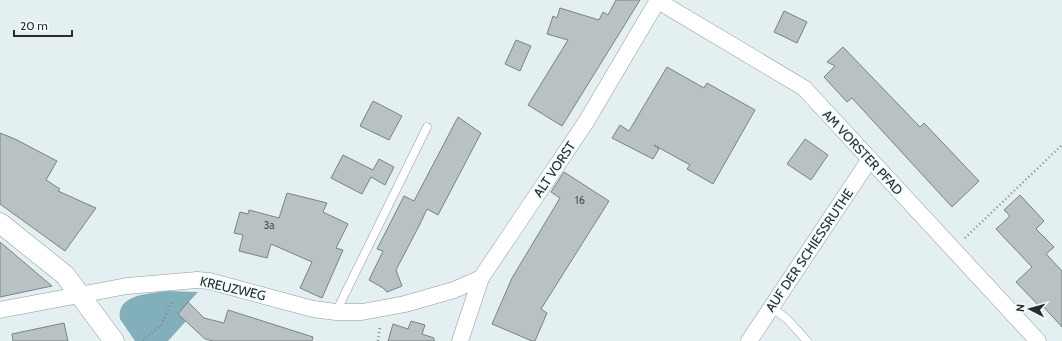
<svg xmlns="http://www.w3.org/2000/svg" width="1062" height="341" font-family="Cabin,sans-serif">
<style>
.forest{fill:#81b0ba}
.building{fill:#b8c2c4;stroke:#798384}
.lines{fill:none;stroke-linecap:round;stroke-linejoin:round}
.service-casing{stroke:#909a9c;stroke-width:9}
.minor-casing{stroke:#909a9c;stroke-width:17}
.tertiary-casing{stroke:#909a9c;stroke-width:21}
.path{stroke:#82898b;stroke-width:2.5;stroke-dasharray:1 3;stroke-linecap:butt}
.service{stroke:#fff;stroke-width:8}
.minor{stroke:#fff;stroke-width:16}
.tertiary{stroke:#fff;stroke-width:20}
.labels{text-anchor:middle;stroke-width:3.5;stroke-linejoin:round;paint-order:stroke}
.number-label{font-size:11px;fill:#4c5253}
.street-label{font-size:13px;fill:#282c2d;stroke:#f1fcfe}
</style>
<rect width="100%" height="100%" fill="#e4eff1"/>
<path class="forest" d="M167,291L198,292L178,314L186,321L168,341H135L120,319C116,294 149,294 167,291Z"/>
<g class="building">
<polygon points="616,0 640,0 562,126 528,105 568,40 547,34 553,16 557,18 560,8 599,20 603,12 608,15"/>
<polygon points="784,11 807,22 797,43 774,32"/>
<polygon points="516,40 531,46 520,71 505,64"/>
<polygon points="843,47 920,127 924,123 979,181 952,207 852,98 847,102 824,77 835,66 827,62"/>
<polygon points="667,67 704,88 707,83 755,110 713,184 687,169 690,165 654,145 659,149 653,159 612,138 620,125 629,131"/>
<polygon points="373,101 402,116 389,140 360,126"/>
<polygon points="458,117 481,133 438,215 427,209 419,226 396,270 402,286 387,292 383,288 369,280 383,251 377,249 404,196 414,201"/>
<polygon points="0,133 15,139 57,161 46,180 60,189 58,191 96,208 65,251 0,204"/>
<polygon points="805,139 828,155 811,180 787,164"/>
<polygon points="343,155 373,170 379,159 394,167 385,185 371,177 362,194 331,178"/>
<polygon points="564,172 609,201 541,309 547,313 535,341 532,341 492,324 512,278 560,198 551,192"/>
<polygon points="287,193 327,203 323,212 348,224 336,248 343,250 322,298 300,288 312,262 271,244 267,258 239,251 243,235 234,233 240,212 248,214 249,210 279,218"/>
<polygon points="1020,195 1044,221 1036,229 1054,247 1046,254 1062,271 1062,327 1042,305 1040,307 1016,282 1032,267 996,229 1010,216 1004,210"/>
<polygon points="0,242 52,286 0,297"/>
<polygon points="188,302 204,318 224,323 228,310 313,337 312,341 213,341 205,339 178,314"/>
<polygon points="411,321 425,325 422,334 434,338 434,341 388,341 393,324 408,329"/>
<polygon points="64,323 68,341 13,341 12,334"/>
</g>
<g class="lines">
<defs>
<g id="service">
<polyline points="771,307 787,319 807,341"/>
<polyline points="336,312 427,127"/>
</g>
<g id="minor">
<polyline points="658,1 804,88 1038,341"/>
<polyline points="0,310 127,286 197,280 209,281 313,309 336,312 362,312 405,304 454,290 481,278"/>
<polyline points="460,341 481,278 586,122 658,0"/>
<polyline points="749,341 870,159"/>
</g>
<polyline id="tertiary" points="0,223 65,275 114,341"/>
</defs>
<use href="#service" class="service-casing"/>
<use href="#minor" class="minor-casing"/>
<use href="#tertiary" class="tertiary-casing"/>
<g class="path">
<polyline points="965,238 1062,145"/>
<polyline points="143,341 161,325 173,300"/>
<polyline points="378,341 380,326"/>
</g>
<use href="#service" class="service"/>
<use href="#minor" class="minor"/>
<use href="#tertiary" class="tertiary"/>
</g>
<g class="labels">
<g class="number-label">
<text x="580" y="204">16</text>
<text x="269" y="229">3a</text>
</g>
<g class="street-label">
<text transform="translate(863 152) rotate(47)" y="5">AM VORSTER PFAD</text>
<text transform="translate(554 169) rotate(-56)" y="5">ALT VORST</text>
<text transform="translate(809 250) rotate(-56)" y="5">AUF DER SCHIESSRUTHE</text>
<text transform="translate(233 288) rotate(13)" y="5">KREUZWEG</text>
</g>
</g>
<g transform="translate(1030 309) rotate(276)" stroke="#f1fcfe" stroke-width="3" paint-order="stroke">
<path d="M0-3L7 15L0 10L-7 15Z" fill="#282c2d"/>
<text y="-6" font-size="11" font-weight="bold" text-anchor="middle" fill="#282c2d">N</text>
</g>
<path d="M14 30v6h58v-6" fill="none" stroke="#282c2d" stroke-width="2"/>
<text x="20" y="30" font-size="12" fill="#282c2d" stroke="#f1fcfe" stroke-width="3" paint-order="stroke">20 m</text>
</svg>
